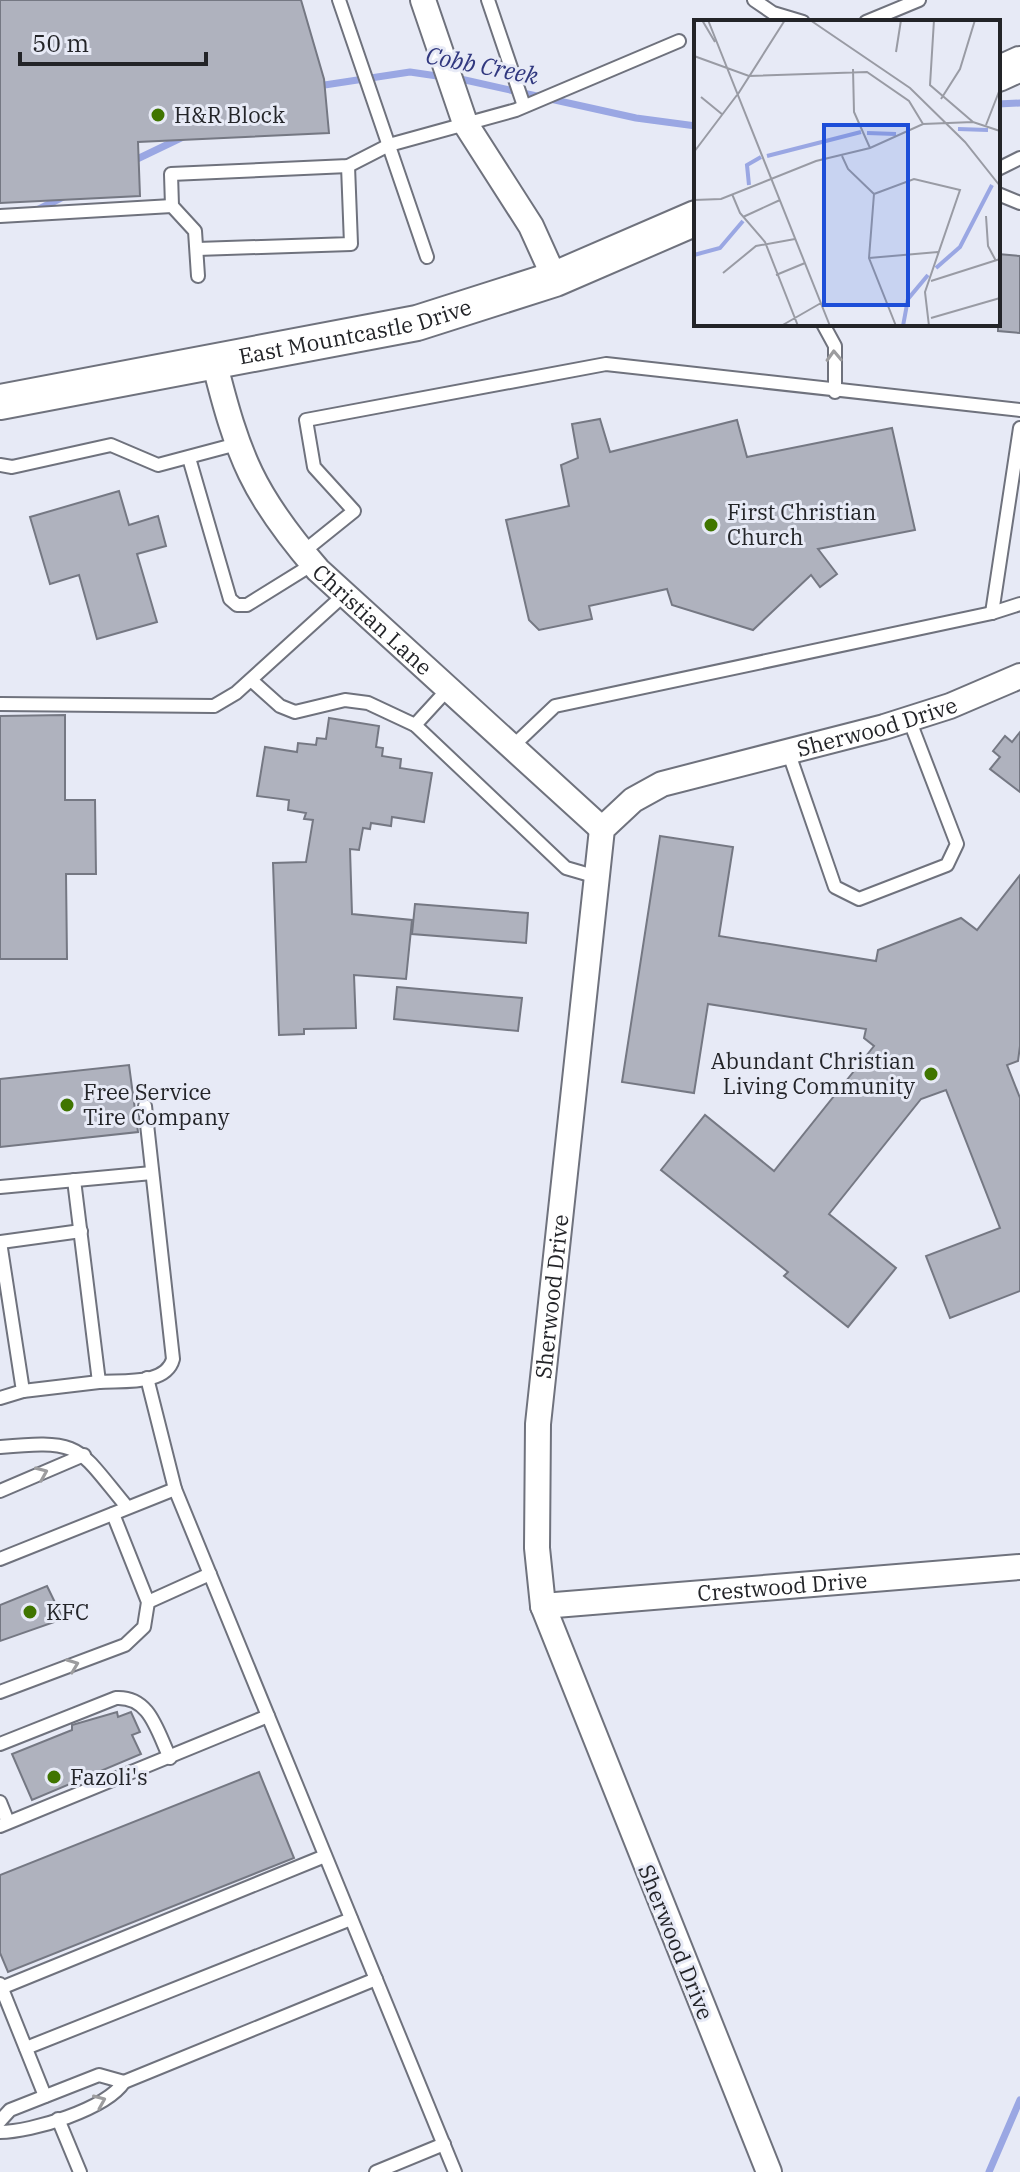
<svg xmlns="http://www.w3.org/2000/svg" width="1020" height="2172" font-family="'IBM Plex Serif',serif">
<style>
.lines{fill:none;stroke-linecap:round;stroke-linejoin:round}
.stream{stroke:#9aa7e3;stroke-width:7}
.building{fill:#afb2be;stroke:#757883;stroke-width:2}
.lane-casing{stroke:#6f727d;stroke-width:16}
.street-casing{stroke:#6f727d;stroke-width:28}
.secondary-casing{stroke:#6f727d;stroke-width:38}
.lane{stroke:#fff;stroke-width:12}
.street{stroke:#fff;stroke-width:24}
.secondary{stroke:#fff;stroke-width:34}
.oneway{stroke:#9c9c9e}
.poi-dot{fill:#407500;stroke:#e7eaf6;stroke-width:3}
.labels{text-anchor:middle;stroke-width:6;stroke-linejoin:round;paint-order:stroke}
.poi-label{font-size:22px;fill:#232428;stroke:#e7eaf6;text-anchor:start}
.street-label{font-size:22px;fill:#232428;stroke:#e7eaf6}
.water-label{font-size:24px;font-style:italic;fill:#31387f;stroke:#e7eaf6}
.inset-river{fill:none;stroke:#9aa7e3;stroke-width:4}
.inset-road{fill:none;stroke:#999ba4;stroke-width:2}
.view{fill:#1d4ed8;fill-opacity:0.15;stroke:#1d4ed8;stroke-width:4}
.inset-edge{fill:none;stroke:#232428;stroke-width:4}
</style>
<rect width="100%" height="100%" fill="#e7eaf6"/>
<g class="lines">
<g class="stream">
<polyline points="456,78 636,118 696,126"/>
<polyline points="318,86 410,72 444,77"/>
<polyline points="998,104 1020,103"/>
<polyline points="133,161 183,137"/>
<polyline points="37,210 65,196"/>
<polyline points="989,2172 1020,2100"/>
</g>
</g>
<g class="building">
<polygon points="0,0 301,0 324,79 329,133 138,142 140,196 0,203"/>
<polygon points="998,254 1020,256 1020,333 998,331"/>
<polygon points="600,419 610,452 737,420 747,457 892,428 915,530 818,549 837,574 820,587 811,575 753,630 672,605 667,589 589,606 592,619 539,630 529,620 506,520 569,506 561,465 578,458 572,424"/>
<polygon points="119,491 129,525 158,516 166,546 137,554 157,622 97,639 79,575 50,584 30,517"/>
<polygon points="65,715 65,800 95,800 96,874 66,874 67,959 0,959 0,716"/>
<polygon points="329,718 379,726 376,747 383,748 382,756 401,759 400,768 432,773 424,822 392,817 391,826 371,823 370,829 363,828 359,850 350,849 352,914 412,920 406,979 354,975 356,1028 304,1029 304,1034 279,1035 273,863 306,862 313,820 304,819 306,813 288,810 289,800 257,796 265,747 297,752 298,743 316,745 317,738 326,739"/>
<polygon points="1020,732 1020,792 990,769 1000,757 993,751 1005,736 1012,742"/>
<polygon points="660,836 733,847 719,936 876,961 878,950 961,918 977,930 1020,875 1020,1046 1018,1061 1007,1065 1020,1098 1020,1291 950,1318 926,1256 1000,1228 946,1090 921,1099 829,1214 896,1268 848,1327 784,1276 788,1272 661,1170 705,1115 774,1171 874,1046 864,1038 866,1029 708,1004 694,1093 622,1082"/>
<polygon points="415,904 528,913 526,943 412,934"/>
<polygon points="397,987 522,998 518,1031 394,1019"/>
<polygon points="129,1065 138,1132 0,1147 0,1079"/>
<polygon points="47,1586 63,1619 0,1641 0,1605"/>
<polygon points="117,1712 118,1717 131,1712 140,1732 132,1735 141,1754 32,1800 12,1754 72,1730 72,1725"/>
<polygon points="259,1772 294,1858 8,1972 0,1953 0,1875"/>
</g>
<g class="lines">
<defs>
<g id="lane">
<polyline points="339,0 427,257"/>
<polyline points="488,0 524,106"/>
<polyline points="754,0 773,13 803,22"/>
<polyline points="866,22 919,0"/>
<polyline points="998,169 1020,158"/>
<polyline points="998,194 1020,203"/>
<polyline points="0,216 172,206"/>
<polyline points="197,249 351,244 348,166"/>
<polyline points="198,276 195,231 172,206 171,174 348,166 389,145 516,110 679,41"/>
<polyline points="823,324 835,346 835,392"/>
<polyline points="189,458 230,599 237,605 247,605 313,564"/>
<polyline points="0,465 12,467 111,445 158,465 237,444"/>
<polyline points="303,552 354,511 314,467 306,420 606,364 1020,410"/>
<polyline points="992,613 1020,428"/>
<polyline points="251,680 280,706 295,712 345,700 368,703 415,725 566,868 597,877"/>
<polyline points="0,704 214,706 236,693 345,594"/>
<polyline points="415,725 448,689"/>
<polyline points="512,747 555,706 992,613 1020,604"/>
<polyline points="788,751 835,887 859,899 947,865 957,844 909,719"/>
<path d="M74,1180L99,1382C121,1380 166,1386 173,1359L145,1106"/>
<polyline points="0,1187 152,1173"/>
<polyline points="0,1242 23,1391 0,1398"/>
<polyline points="1,1242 81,1231"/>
<polyline points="147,1378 175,1489 455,2172"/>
<polyline points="23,1391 99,1382"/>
<path d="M0,1447C83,1439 77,1447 127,1507"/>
<polyline points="0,1491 84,1455"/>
<polyline points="0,1559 175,1489"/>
<polyline points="148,1602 210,1574"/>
<polyline points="0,1692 125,1645 144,1627 148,1602 113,1514"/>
<path d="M0,1744L116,1698C150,1696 157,1731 170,1758"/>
<polyline points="0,1802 8,1822"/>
<polyline points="0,1826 268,1716"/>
<polyline points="0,1984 45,2096"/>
<polyline points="1,1988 325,1856"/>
<polyline points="26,2048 351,1919"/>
<polyline points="124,2082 376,1979"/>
<polyline points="58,2119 80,2172"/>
<path d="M0,2121L10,2110L99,2075L124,2082C106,2109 32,2132 0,2132"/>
<polyline points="376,2172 444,2144"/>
</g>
<g id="street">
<polyline points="423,0 465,123 531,226 555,279"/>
<path id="s1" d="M214,361C238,457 253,495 318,570L602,829"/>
<path id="s2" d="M543,1606L1020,1567"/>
<path id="s3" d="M769,2172L543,1606L537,1548L538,1424L602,829L633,800L662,784L884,727L950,706L1020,676"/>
</g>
<g id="secondary">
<polyline points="998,74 1020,64"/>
<path id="s4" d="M0,402L417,323L555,279L696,218"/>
</g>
</defs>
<use href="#lane" class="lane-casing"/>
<use href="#street" class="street-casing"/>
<use href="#secondary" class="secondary-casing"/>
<use href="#lane" class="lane"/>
<use href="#street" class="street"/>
<use href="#secondary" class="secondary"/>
</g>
<defs><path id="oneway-chevron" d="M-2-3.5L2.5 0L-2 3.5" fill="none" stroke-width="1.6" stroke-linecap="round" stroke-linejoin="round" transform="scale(2)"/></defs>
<g class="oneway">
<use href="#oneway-chevron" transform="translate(834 356) rotate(-92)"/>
<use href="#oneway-chevron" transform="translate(42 1473) rotate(-23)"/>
<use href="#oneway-chevron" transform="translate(73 1665) rotate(-21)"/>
<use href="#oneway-chevron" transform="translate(100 2101) rotate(-23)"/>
</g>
<g class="poi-dot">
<circle cx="158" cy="115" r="8"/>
<circle cx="711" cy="525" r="8"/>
<circle cx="931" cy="1074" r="8"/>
<circle cx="67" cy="1105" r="8"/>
<circle cx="30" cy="1612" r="8"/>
<circle cx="54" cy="1777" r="8"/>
</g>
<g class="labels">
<g class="poi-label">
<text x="174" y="123">H&amp;R Block</text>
<text x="727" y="520">First Christian<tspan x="727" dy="25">Church</tspan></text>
<text x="915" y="1069" text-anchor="end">Abundant Christian<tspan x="915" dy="25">Living Community</tspan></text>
<text x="83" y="1100">Free Service<tspan x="83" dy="25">Tire Company</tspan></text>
<text x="46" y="1620">KFC</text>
<text x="70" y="1785">Fazoli's</text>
</g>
<g class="street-label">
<text dy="8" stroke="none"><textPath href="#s4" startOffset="362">East Mountcastle Drive</textPath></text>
<text dy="8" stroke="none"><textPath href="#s1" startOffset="310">Christian Lane</textPath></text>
<text dy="8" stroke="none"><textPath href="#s3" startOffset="1688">Sherwood Drive</textPath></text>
<text dy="8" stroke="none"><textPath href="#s3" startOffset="920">Sherwood Drive</textPath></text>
<text dy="8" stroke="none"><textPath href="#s2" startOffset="240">Crestwood Drive</textPath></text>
<text transform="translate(676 1942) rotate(68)" y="8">Sherwood Drive</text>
</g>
<g class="water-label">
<text transform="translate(482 66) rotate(11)" y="8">Cobb Creek</text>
</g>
</g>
<g transform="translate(694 20)">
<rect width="306" height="306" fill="#e7eaf6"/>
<path class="inset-river" d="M264,109L294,110M173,113L202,114M73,136L167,112M55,165L53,145L67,137M0,235L26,228L49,201M242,248L266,227L298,165M209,306L214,279L234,255"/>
<path class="inset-road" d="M8,0L21,22M14,0L136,306M116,0L216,68L271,122L306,166M240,0L236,65L279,102M202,32L207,0M0,36L55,56L173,52L215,81L229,104M159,49L160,92L176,128M44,74L91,0M7,77L29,95M247,79L266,49L281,0M292,105L306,69M0,132L43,75M148,136L154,149L180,174M38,174L46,193L71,222L104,306M180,174L220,159L266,170L231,272L235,306M180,174L175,238L202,306M0,180L27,179L122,141L176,128L229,104L279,102L306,111M292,196L294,226L302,241M49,197L86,180M175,238L244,232M29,253L62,226L101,219M82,255L111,243M237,261L306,239M237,298L306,278M87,306L127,283"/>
<path class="view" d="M130,105H214V285H130Z"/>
<rect width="306" height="306" class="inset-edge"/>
</g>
<path d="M20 52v12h186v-12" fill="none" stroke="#232428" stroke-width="4"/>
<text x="32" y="52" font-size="24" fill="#232428" stroke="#e7eaf6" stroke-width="6" paint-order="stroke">50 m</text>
</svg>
